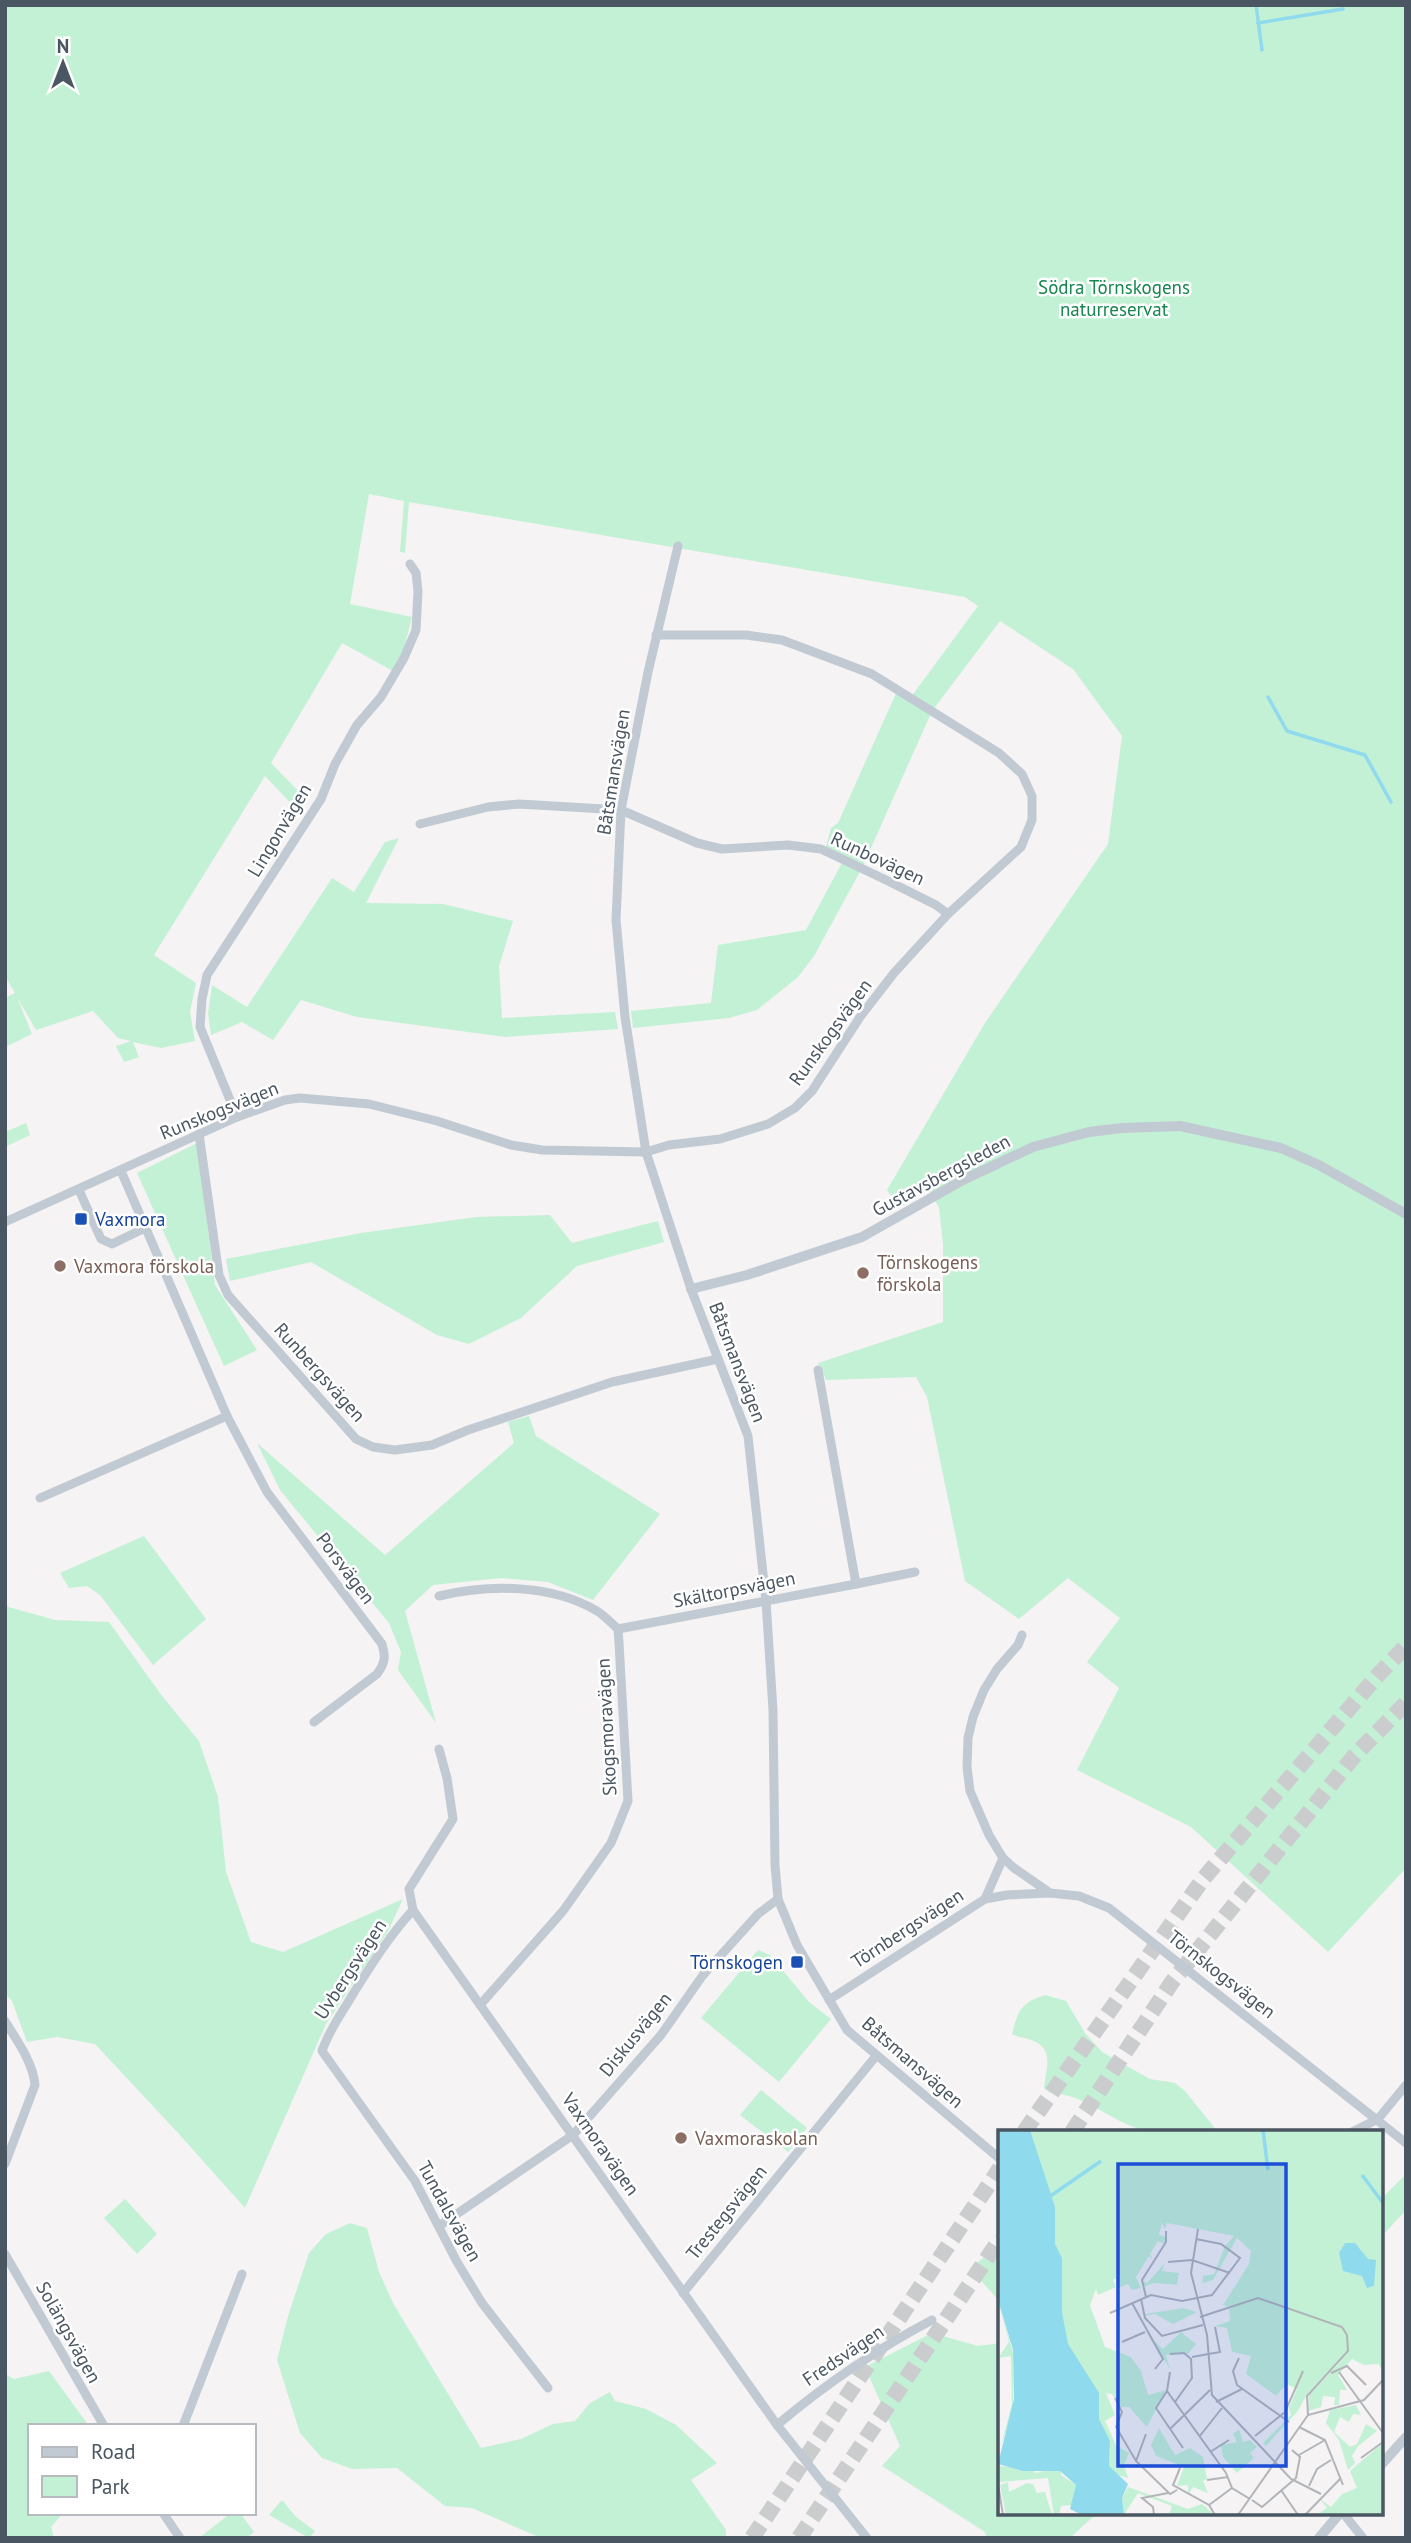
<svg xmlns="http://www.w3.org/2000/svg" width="1411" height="2543" font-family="'PT Sans',sans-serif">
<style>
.green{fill:#c3f1d5}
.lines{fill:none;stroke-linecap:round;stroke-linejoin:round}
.stream{stroke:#90daee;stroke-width:3.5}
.motorway-tunnel{stroke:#caccce;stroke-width:16;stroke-dasharray:16 8;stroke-linecap:butt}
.minor{stroke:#c1cad2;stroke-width:9}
.tertiary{stroke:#c1cad2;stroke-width:10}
.transit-dot{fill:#1a4fb4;stroke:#fff;stroke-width:2.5}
.education-dot{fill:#8d6e63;stroke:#fff;stroke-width:2.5}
.labels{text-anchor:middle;stroke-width:5;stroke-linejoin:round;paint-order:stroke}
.park-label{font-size:19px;fill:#17864f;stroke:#fff}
.street-label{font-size:19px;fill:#4a5661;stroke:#fff}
.transit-label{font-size:19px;fill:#164399;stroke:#fff;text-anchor:start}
.education-label{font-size:19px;fill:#785e54;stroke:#fff;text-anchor:start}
.inset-river{fill:none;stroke:#90daee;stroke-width:3.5}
.inset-road{fill:none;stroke:#b1b4b9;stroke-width:2}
.view{fill:#1d4ed8;fill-opacity:0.15;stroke:#1d4ed8;stroke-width:3.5}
.inset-edge{fill:none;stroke:#4a5661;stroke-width:3.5}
</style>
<rect width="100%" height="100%" fill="#f5f3f3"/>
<g class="green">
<polygon points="5,5 1406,5 1406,1868 1328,1952 1191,1827 1077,1770 1119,1688 1087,1662 1120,1618 1068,1578 1019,1619 965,1581 927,1397 916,1377 826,1380 818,1363 943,1322 943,1245 939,1207 925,1186 896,1203 887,1190 985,1023 1108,844 1122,736 1073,669 1000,621 932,711 862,868 814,956 798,977 757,1010 729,1018 633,1028 631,1011 711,1003 718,945 806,930 844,859 825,850 831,828 838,823 898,689 911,697 978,606 965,597 409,502 405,553 400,552 404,501 369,494 350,604 412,617 404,649 393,671 342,643 271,763 304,797 300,813 265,776 154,955 196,983 190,1012 195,1041 161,1048 133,1042 139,1057 124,1062 116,1046 131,1041 118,1038 93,1011 36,1030 17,997 32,1034 5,1047 5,998 15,993 5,976"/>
<polygon points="399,838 366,903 443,904 513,921 499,966 502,1018 615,1012 618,1029 505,1037 357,1017 301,1000 273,1040 242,1022 211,1035 208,1013 212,985 247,1007 332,878 354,892 385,842"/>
<polygon points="26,1123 30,1135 5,1147 5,1132"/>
<polygon points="197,1143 215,1285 257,1350 224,1366 137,1173"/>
<polygon points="550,1215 572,1243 658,1221 664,1242 577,1266 521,1318 469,1344 437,1335 311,1262 230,1281 226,1259 361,1233 476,1217"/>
<polygon points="529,1416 536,1436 660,1514 593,1600 548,1582 501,1578 433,1585 405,1611 436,1723 398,1670 401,1652 389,1623 280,1490 257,1443 385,1555 514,1443 508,1422"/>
<polygon points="144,1536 206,1619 153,1665 100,1595 87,1586 69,1588 60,1573"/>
<polygon points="5,1606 55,1620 109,1622 162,1696 199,1741 218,1797 226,1872 251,1942 283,1952 403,1899 388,1931 326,2024 245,2208 179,2134 95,2044 57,2037 27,2042 12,2001 5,1993"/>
<polygon points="758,1950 770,1955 809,2002 831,2019 779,2082 701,2018"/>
<path d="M1045,1995L1066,2001L1085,2033L1102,2052L1150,2079L1175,2083L1185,2091L1218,2132C1199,2132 1163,2136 1146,2131C1109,2122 1090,2095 1050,2093L1044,2088C1046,2067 1056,2047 1028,2039C1021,2037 1018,2037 1012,2034C1018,2010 1021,2003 1045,1995Z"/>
<polygon points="761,2090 807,2128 788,2152 740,2115"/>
<polygon points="1406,2174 1406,2210 1381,2237 1381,2199"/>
<polygon points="125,2199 157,2234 137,2254 104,2218"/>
<polygon points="350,2223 367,2228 379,2272 394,2305 481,2448 521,2439 553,2424 575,2421 590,2403 610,2392 615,2401 646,2409 676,2425 717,2463 691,2480 726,2530 726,2538 541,2538 472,2508 445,2506 397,2468 352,2469 322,2458 300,2433 277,2360 288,2316 309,2253 326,2234"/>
<polygon points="1000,2245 1000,2302 970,2268"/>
<polygon points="932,2333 978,2346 1000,2343 1000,2513 1097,2513 1070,2538 987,2538 985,2532 882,2466 900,2446 865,2367"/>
<polygon points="49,2371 89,2426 30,2426 30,2513 63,2513 51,2527 54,2538 5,2538 5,2374 14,2379"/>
<polygon points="282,2500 296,2517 315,2531 309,2538 269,2515"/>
<polygon points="231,2513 240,2513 254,2532 246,2538 199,2538"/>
</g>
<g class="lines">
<g class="stream">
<polyline points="1256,5 1262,50"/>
<polyline points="1258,23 1343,9"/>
<polyline points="1268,697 1287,731 1365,755 1391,802"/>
</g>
<g class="motorway-tunnel">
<polyline points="1024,2132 1203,1879 1377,1676 1406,1646"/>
<polyline points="1072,2132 1172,1982 1355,1755 1406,1703"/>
<polyline points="752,2538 1000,2168"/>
<polyline points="799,2538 1000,2239"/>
</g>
<g class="minor">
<polyline points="678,546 648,672 621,810 616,920 625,1017 646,1152 691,1289 748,1436 766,1601 773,1710 775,1865 778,1899 797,1945 847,2030 1000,2159"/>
<polyline points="420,824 488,807 519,804 621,810 697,843 722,849 788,845 821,849 886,880 936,905 948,914"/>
<polyline points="237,1117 200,1027 202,999 207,975 321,799 335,764 357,725 381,697 404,658 416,630 418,591 416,573 410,564"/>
<polyline points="199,1134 219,1275 228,1295 356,1439 373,1447 395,1450 432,1445 468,1430 612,1382 718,1359"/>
<path d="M121,1171L227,1416L267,1492L382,1644C386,1657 385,1663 377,1674L314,1722"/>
<polyline points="79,1190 101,1239 112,1244 145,1228"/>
<polyline points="5,1222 237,1117 285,1100 300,1098 369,1104 437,1121 511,1145 542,1150 646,1152 669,1145 720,1139 768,1124 795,1108 812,1091 860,1017 894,973 948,914 1021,847 1032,820 1032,796 1022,774 999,753 872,674 782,640 746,635 656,635"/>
<polyline points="40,1498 227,1416"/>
<polyline points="856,1584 915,1572"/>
<path d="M439,1596C489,1584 552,1584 597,1611C605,1616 611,1623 618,1629L619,1643L628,1801L611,1843L563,1911L480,2005"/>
<polyline points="618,1629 856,1584 818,1370"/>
<polyline points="1022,1635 1018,1645 997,1669 984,1690 973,1717 968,1738 967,1767 970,1791 989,1835 1003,1858 1014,1868 1050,1893 1079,1896 1109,1908 1406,2143"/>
<polyline points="439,1749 447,1778 453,1819 409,1889 413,1910 777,2425 867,2538"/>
<polyline points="985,1899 1003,1858"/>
<path d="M413,1910C390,1935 371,1965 353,1994C342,2013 329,2030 322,2051L415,2181L457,2262L482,2303L548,2388"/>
<polyline points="829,2000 985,1899 1007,1895 1049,1893"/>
<path d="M5,2021C17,2041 33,2062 35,2085L5,2164"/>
<polyline points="1352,2132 1378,2119 1406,2085"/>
<polyline points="439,2226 573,2135 661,2035 703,1975 758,1914 778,1899"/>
<polyline points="5,2254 104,2426"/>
<polyline points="683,2293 876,2056"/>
<path d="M777,2425C827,2383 875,2350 932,2320"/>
<polyline points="183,2426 242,2274"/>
<polyline points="163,2513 180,2538"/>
<polyline points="1343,2513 1363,2538"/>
</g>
<g class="tertiary">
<polyline points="691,1289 747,1275 862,1237 963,1180 1033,1147 1089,1132 1122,1128 1180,1126 1281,1148 1319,1165 1406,1214"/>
<polyline points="1381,2465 1406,2437"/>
<polyline points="1319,2538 1340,2513"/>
</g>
</g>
<g class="transit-dot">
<rect x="74" y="1212" width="14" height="14" rx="3.5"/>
<rect x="790" y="1955" width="14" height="14" rx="3.5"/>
</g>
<g class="education-dot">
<circle cx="60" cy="1266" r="7"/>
<circle cx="863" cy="1273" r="7"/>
<circle cx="681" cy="2138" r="7"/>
</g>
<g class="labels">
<g class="park-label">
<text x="1114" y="294">Södra Törnskogens<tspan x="1114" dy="22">naturreservat</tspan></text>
</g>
<g class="street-label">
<text transform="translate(613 772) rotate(-81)" y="7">Båtsmansvägen</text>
<text transform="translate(279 830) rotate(-59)" y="7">Lingonvägen</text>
<text transform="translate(878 858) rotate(25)" y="7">Runbovägen</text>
<text transform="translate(830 1032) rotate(-54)" y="7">Runskogsvägen</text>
<text transform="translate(219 1110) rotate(-22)" y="7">Runskogsvägen</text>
<text transform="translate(941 1175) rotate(-28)" y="7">Gustavsbergsleden</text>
<text transform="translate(738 1362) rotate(69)" y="7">Båtsmansvägen</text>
<text transform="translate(320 1372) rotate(48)" y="7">Runbergsvägen</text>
<text transform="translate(346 1568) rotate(53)" y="7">Porsvägen</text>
<text transform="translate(734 1589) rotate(-11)" y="7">Skältorpsvägen</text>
<text transform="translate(606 1727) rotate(-93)" y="7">Skogsmoravägen</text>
<text transform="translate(907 1928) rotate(-33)" y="7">Törnbergsvägen</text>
<text transform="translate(350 1969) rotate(-57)" y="7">Uvbergsvägen</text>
<text transform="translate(1222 1974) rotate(38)" y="7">Törnskogsvägen</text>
<text transform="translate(635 2034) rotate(-51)" y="7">Diskusvägen</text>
<text transform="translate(913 2062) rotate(41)" y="7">Båtsmansvägen</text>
<text transform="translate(601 2144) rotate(55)" y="7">Vaxmoravägen</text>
<text transform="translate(450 2211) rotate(61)" y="7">Tundalsvägen</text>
<text transform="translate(726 2212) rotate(-51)" y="7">Trestegsvägen</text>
<text transform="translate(69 2332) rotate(61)" y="7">Solängsvägen</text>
<text transform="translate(843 2355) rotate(-34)" y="7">Fredsvägen</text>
</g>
<g class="transit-label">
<text x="95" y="1226">Vaxmora</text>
<text x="783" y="1969" text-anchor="end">Törnskogen</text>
</g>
<g class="education-label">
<text x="877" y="1269">Törnskogens<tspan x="877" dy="22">förskola</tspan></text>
<text x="74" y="1273">Vaxmora förskola</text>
<text x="695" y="2145">Vaxmoraskolan</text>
</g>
</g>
<g transform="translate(998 2130)">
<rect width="385" height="385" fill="#f5f3f3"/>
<path d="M25,0H385V240L380,234L366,235L354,229L340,245L349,260H342L341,275H336L337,267L325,266L323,277L310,281L311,265L348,226L310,263L299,282L268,316L265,313L293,285L291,278L299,259L289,254L278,266L248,244L253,226L234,222L229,198L217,196L232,191L231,177L225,175L251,134L253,121L239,108L215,150L195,156L204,153L205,146L216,144L227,116L236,106L169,93L167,99L164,93L161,105L169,107L166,114L160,111L152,124L155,130L151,126L138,147L143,158L134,160L130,154L120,158L119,148L115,150L118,157L100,165L98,159L92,175L107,217L133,227L143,241L150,265L168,260L149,297L131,277H123L114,264L108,263L117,285L107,291L118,315L131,323L126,335L130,348L117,344L111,336L112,313L101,289L99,261L64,216ZM167,133L164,141L181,143L179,155L193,156L156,153L145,157V151L149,153ZM0,170L15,223V280L3,316L14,274L13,226L0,228L11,212ZM185,178L199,182L175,194L157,184L147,186V184ZM183,202L198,214L190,224L168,225L172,239L150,205L165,219ZM358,275L363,285L355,284L351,292L342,287L336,302L352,317L359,314L368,294L379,301L360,316L354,326L357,333L350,340L341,310L328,293L332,280ZM161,298L177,325L192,318L205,327L209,349L205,351L210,363L195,357L190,365V355L179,356L186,337L158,326L153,315ZM241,299L245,312L252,310L259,317L252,323L256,328L239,343L225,327L223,315L239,312L235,304ZM385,313V385H319L329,378L321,368L333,377L344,364L359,358L352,341ZM0,336L32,338L38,343L64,337L63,345L78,355L74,375L63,376L61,385H56L50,348L0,352ZM10,352L11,362L29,353L35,354L39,363L47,362L54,385H8L2,355ZM130,357L190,379L204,374L216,385H171L174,376L140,363L126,385L124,368Z" fill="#c3f1d5"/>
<path d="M0,0H32L57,77V114L64,128V182L70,214L101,263V289L112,311L111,336L130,354L124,368L126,385H84L72,379L78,355L62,341H25L0,334L16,269L15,220L0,170ZM347,113H357L370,129L378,130L376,156L369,158L364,146L345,141L341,123Z" fill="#90daee"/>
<path class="inset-river" d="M265,0L270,40M364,45L385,73M51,67L103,31"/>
<path class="inset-road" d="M200,99L193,143L209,205L214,265L293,349L323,364M170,132L194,130L232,143M148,167L144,150L168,112V101M143,169L147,188L164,206L205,195M134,173L165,229L157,239M112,183L153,165L184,171L214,165L242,128L223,114L198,109M202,187L260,168L344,197L349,205L350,221L309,266L310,285M124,212L147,202M172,224L186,223L193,229L194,248L177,272M194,227L222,222L217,197M241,228L235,241L239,255L291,292M172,242L169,261L228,343L234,358L252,369M341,242L385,303M333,243L349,236L368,255M169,261L158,278L185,318M117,268L124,282L118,297L138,331L172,364L179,360M218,272L244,259M301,297L327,310L345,355M172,299L212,260M257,306L287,282L305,241M201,307L224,278M212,322L231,310M301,325L327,310M363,328L385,312M138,331L148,304M182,338L175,355L211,375L217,385M209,350L230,347M0,354L5,385M311,356L319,339L333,330M283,360L300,385M254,370L264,377L298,348L302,327L294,320M211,375L234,358M156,385L155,377L144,368L170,363M240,385L310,285L366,270L385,250M307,385L342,349"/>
<path class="view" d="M120,34H288V336H120Z"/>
<rect width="385" height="385" class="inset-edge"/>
</g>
<rect width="1411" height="2543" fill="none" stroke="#4a5661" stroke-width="14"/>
<rect x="28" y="2424" width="228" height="91" fill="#ffffff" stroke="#b7bbc0" stroke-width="2"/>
<rect x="42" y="2447" width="35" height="10" fill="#c1cad2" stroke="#b7bbc0" stroke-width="2"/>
<text x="91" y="2459" font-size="21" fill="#4a5661">Road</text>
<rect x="42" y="2476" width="35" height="21" fill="#c3f1d5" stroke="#b7bbc0" stroke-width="2"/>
<text x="91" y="2494" font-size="21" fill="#4a5661">Park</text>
<g transform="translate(63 63)" stroke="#ffffff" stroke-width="5" paint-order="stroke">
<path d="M0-5L12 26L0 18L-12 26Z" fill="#4a5661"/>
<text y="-10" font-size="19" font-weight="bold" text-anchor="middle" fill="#4a5661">N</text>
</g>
</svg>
